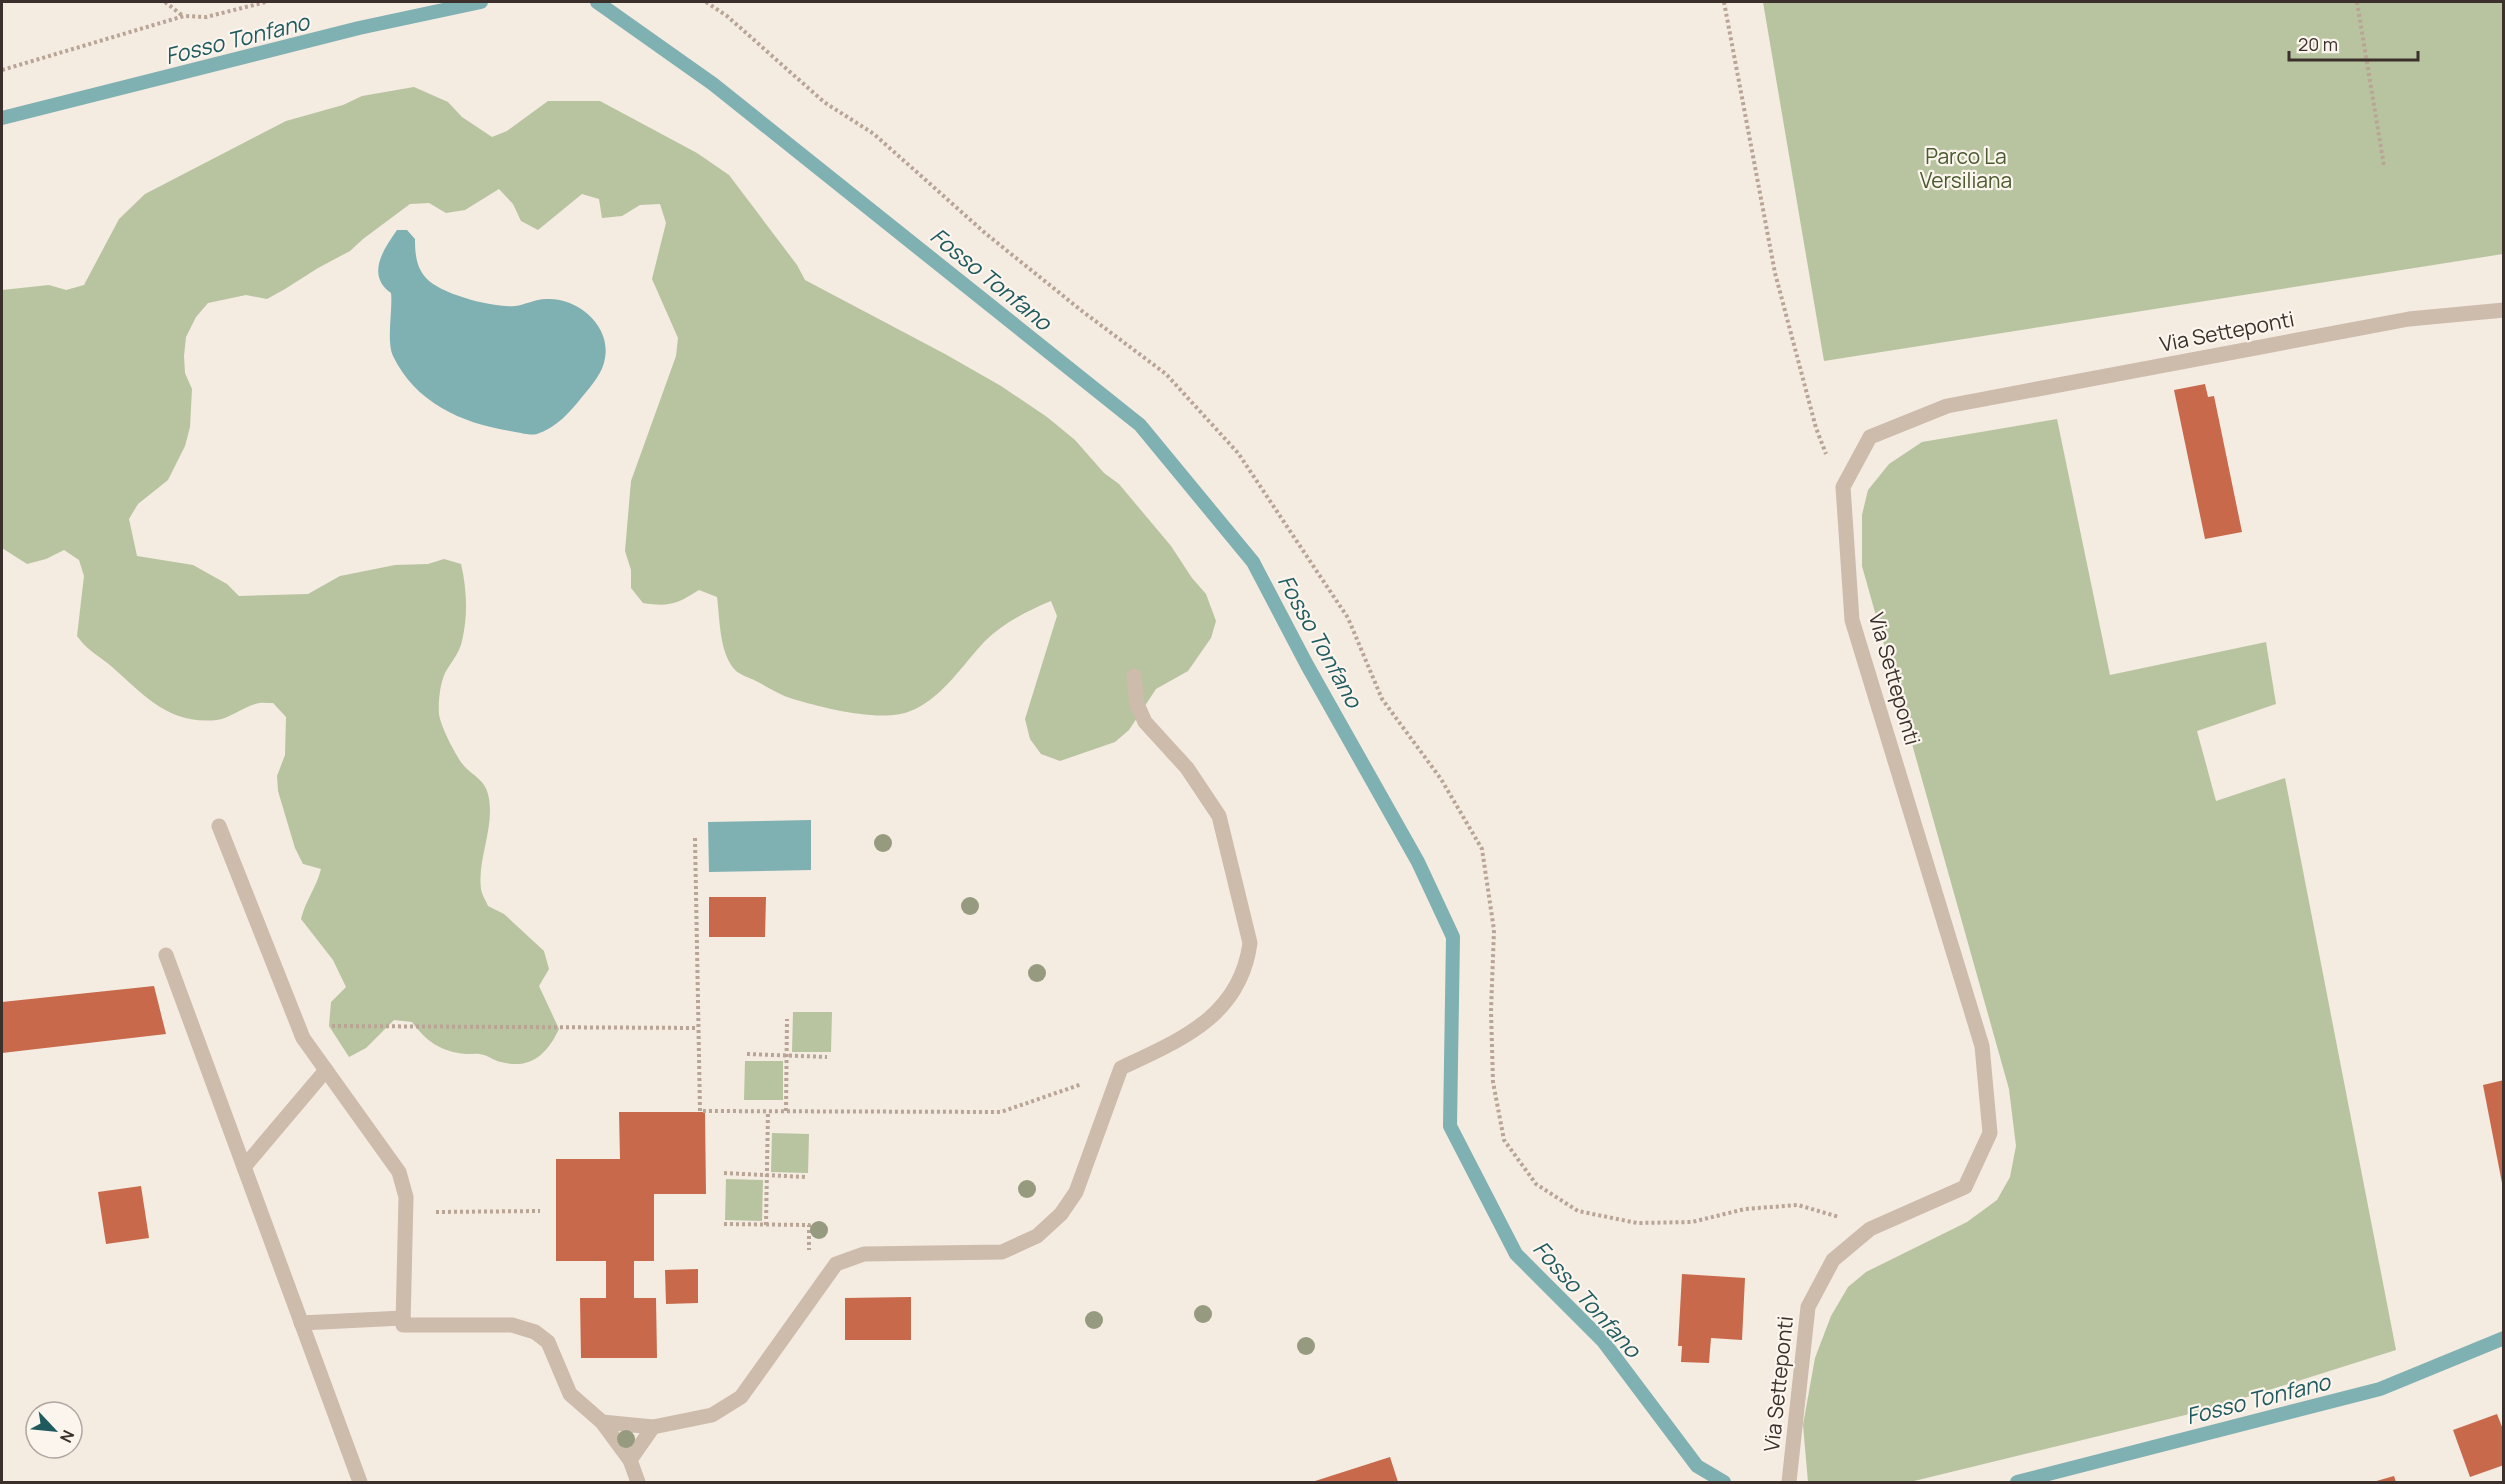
<svg xmlns="http://www.w3.org/2000/svg" width="2505" height="1484" font-family="Manrope,sans-serif">
<style>
.green{fill:#b8c4a0}
.water{fill:#7fb0b2}
.lines{fill:none;stroke-linecap:round;stroke-linejoin:round}
.stream{stroke:#7fb0b2;stroke-width:14}
.building{fill:#c8694b}
.path{stroke:#b9a596;stroke-width:4;stroke-dasharray:3 3;stroke-linecap:butt}
.lane{stroke:#cdbbac;stroke-width:15}
.street{stroke:#cdbbac;stroke-width:15}
.tree{fill:#969b7f}
.labels{text-anchor:middle;stroke-width:4.5;stroke-linejoin:round;paint-order:stroke}
.park-label{font-size:21px;fill:#4a5a2e;stroke:#fbf5ee}
.street-label{font-size:21px;fill:#3b302b;stroke:#fbf5ee}
.water-label{font-size:22px;font-style:italic;fill:#1f5a5e;stroke:#fbf5ee}
</style>
<rect width="100%" height="100%" fill="#f4ebe1"/>
<g class="green">
<polygon points="1763,2 2503,2 2503,254 1824,361"/>
<path d="M414,87L448,102L462,117L492,137L507,131L548,101H600L697,153L729,175L797,265L805,280L945,354L1001,386L1047,417L1075,440L1104,473L1119,484L1171,546L1192,578L1206,594L1216,621L1211,638L1188,671L1156,689L1129,730L1115,742L1060,761L1041,754L1030,739L1025,719L1057,616L1051,601C1029,610 1003,623 985,641C963,664 944,696 913,710C884,724 824,708 793,699C780,695 768,687 756,681C750,678 741,675 736,671C719,654 720,619 717,597L699,590C677,604 669,607 643,603L631,588V570L625,551L631,481L676,356L678,338L652,279L666,223L660,204L640,205L622,216L602,218L599,199L582,194L538,230L521,221L513,204L499,189L465,210L446,213L429,203L410,204L363,239L350,251L318,268L285,289L267,299L246,295L208,303L196,317L186,337L184,356L185,373L192,389L190,427L185,446L168,480L138,504L129,519L137,556L193,565L227,584L239,596L308,594L340,576L395,565L428,564L444,559L461,564C467,589 468,616 462,641C459,654 451,662 445,673C440,684 438,702 439,714C440,725 457,759 465,767C474,776 485,781 488,794C496,826 477,858 481,889C482,895 486,901 488,906L504,914L544,951L549,969L539,986L559,1029C547,1054 531,1070 501,1062C495,1061 490,1057 484,1055C478,1053 472,1054 466,1054C441,1052 426,1041 412,1022L394,1020L366,1048L349,1057L329,1026L331,1002L346,987L333,960L301,919C306,899 316,889 321,869L303,864L295,848L278,791L277,776L285,755L286,717L273,703C267,703 260,702 255,704C242,708 230,718 217,720C168,725 144,695 111,666C97,654 89,652 77,636L84,576L79,560L64,550L46,559L27,564L2,548V290L49,285L66,290L84,285L119,219L145,194L286,121L343,105L362,96Z"/>
<polygon points="2057,419 2110,675 2266,642 2276,704 2197,731 2216,801 2285,778 2396,1350 2206,1410 1910,1482 1808,1482 1803,1425 1815,1358 1831,1316 1848,1287 1866,1272 1967,1222 1997,1200 2010,1177 2016,1146 2009,1089 1862,566 1862,515 1868,490 1889,464 1922,442"/>
<polygon points="793,1012 832,1012 831,1052 792,1052"/>
<polygon points="745,1061 783,1061 783,1100 744,1100"/>
<polygon points="772,1133 809,1134 808,1173 771,1172"/>
<polygon points="726,1179 763,1180 762,1221 725,1220"/>
</g>
<g class="water">
<path d="M397,230H407L415,239C415,253 416,267 426,278C440,294 493,308 515,306C525,305 535,299 546,299C577,297 611,325 605,358C603,373 591,386 582,397C570,412 556,428 537,434C530,436 518,432 510,431C461,423 415,402 393,356C386,341 393,310 391,293C366,275 383,250 397,230Z"/>
<polygon points="811,820 811,870 709,872 708,822"/>
</g>
<g class="lines">
<g class="stream">
<polyline points="597,2 713,84 1140,425 1253,562 1307,665 1418,862 1453,937 1450,1126 1516,1254 1603,1341 1697,1466 1724,1482"/>
<polyline points="2,118 359,28 481,2"/>
<polyline points="2017,1482 2380,1389 2504,1338"/>
</g>
</g>
<g class="building">
<polygon points="2205,384 2208,397 2214,396 2242,532 2205,539 2174,390"/>
<polygon points="709,897 766,897 765,937 709,937"/>
<polygon points="154,986 166,1034 2,1053 2,1002"/>
<polygon points="2504,1080 2504,1183 2502,1183 2483,1085"/>
<polygon points="619,1112 705,1112 706,1194 654,1194 654,1261 634,1261 634,1298 656,1298 657,1358 581,1358 580,1298 606,1298 606,1261 556,1261 556,1159 620,1159"/>
<polygon points="141,1186 149,1238 106,1244 98,1192"/>
<polygon points="698,1269 698,1303 666,1304 665,1270"/>
<polygon points="1682,1274 1745,1278 1742,1340 1711,1338 1709,1363 1681,1362 1682,1346 1678,1346"/>
<polygon points="911,1297 911,1340 845,1340 845,1298"/>
<polygon points="2497,1414 2504,1432 2504,1465 2470,1477 2453,1430"/>
<polygon points="1390,1457 1398,1482 1312,1482"/>
<polygon points="2394,1476 2396,1482 2373,1482"/>
</g>
<g class="lines">
<g class="path">
<polyline points="165,2 183,16"/>
<polyline points="706,2 727,16 824,102 874,134 985,233 1082,311 1166,374 1238,453 1348,618 1382,699 1441,779 1482,849 1494,930 1491,1011 1493,1082 1504,1140 1536,1184 1578,1211 1637,1223 1692,1222 1745,1209 1798,1205 1839,1217"/>
<polyline points="1724,2 1775,273 1816,428 1826,454"/>
<polyline points="2357,2 2384,166"/>
<polyline points="2,70 184,16 206,17 266,2"/>
<polyline points="695,838 700,1111 1001,1112 1082,1084"/>
<polyline points="332,1026 698,1028"/>
<polyline points="747,1054 827,1057"/>
<polyline points="786,1111 787,1019"/>
<polyline points="724,1173 805,1177"/>
<polyline points="436,1212 540,1211"/>
<polyline points="724,1224 809,1225 809,1250"/>
<polyline points="766,1225 768,1111"/>
</g>
<g class="lane">
<polyline points="219,826 303,1038 399,1172 406,1197 403,1325 512,1325 535,1332 548,1342 570,1394 602,1422 653,1427"/>
<polyline points="166,955 360,1482"/>
<polyline points="244,1167 326,1070"/>
<polyline points="301,1323 403,1318"/>
<polyline points="602,1422 630,1460"/>
<path d="M638,1482L630,1460L653,1427L712,1415L741,1397L836,1264L864,1254L1002,1252L1037,1236L1061,1214L1076,1192L1121,1068C1180,1040 1240,1017 1250,943L1219,816L1187,768L1145,722L1137,704L1134,676"/>
</g>
<polyline class="street" points="1789,1482 1808,1307 1833,1260 1870,1229 1965,1187 1990,1133 1982,1046 1852,620 1843,487 1870,437 1947,406 2409,319 2504,310"/>
</g>
<g class="tree">
<circle cx="883" cy="843" r="9"/>
<circle cx="970" cy="906" r="9"/>
<circle cx="1037" cy="973" r="9"/>
<circle cx="1027" cy="1189" r="9"/>
<circle cx="819" cy="1230" r="9"/>
<circle cx="1203" cy="1314" r="9"/>
<circle cx="1094" cy="1320" r="9"/>
<circle cx="1306" cy="1346" r="9"/>
<circle cx="626" cy="1439" r="9"/>
</g>
<g class="labels">
<g class="park-label">
<text x="1966" y="164">Parco La<tspan x="1966" dy="24">Versiliana</tspan></text>
</g>
<g class="street-label">
<text transform="translate(2227 332) rotate(-11)" y="7">Via Setteponti</text>
<text transform="translate(1894 679) rotate(74)" y="7">Via Setteponti</text>
<text transform="translate(1779 1384) rotate(-84)" y="7">Via Setteponti</text>
</g>
<g class="water-label">
<text transform="translate(237 39) rotate(-14)" y="8">Fosso Tonfano</text>
<text transform="translate(991 279) rotate(39)" y="8">Fosso Tonfano</text>
<text transform="translate(1320 641) rotate(61)" y="8">Fosso Tonfano</text>
<text transform="translate(1587 1299) rotate(48)" y="8">Fosso Tonfano</text>
<text transform="translate(2258 1399) rotate(-14)" y="8">Fosso Tonfano</text>
</g>
</g>
<rect width="2505" height="1484" fill="none" stroke="#3b302b" stroke-width="6"/>
<g transform="translate(54 1430) rotate(116)"><circle r="28" fill="#fbf5ee" stroke="#aea6a0" stroke-width="1.5"/>
<path d="M0-4.5L10 22L0 15L-10 22Z" fill="#1f5a5e"/>
<text y="-9" font-size="16" font-weight="bold" text-anchor="middle" fill="#3b302b">N</text>
</g>
<path d="M2289 51v9h129v-9" fill="none" stroke="#3b302b" stroke-width="3"/>
<text x="2298" y="51" font-size="18" fill="#3b302b" stroke="#fbf5ee" stroke-width="4.5" paint-order="stroke">20 m</text>
</svg>
